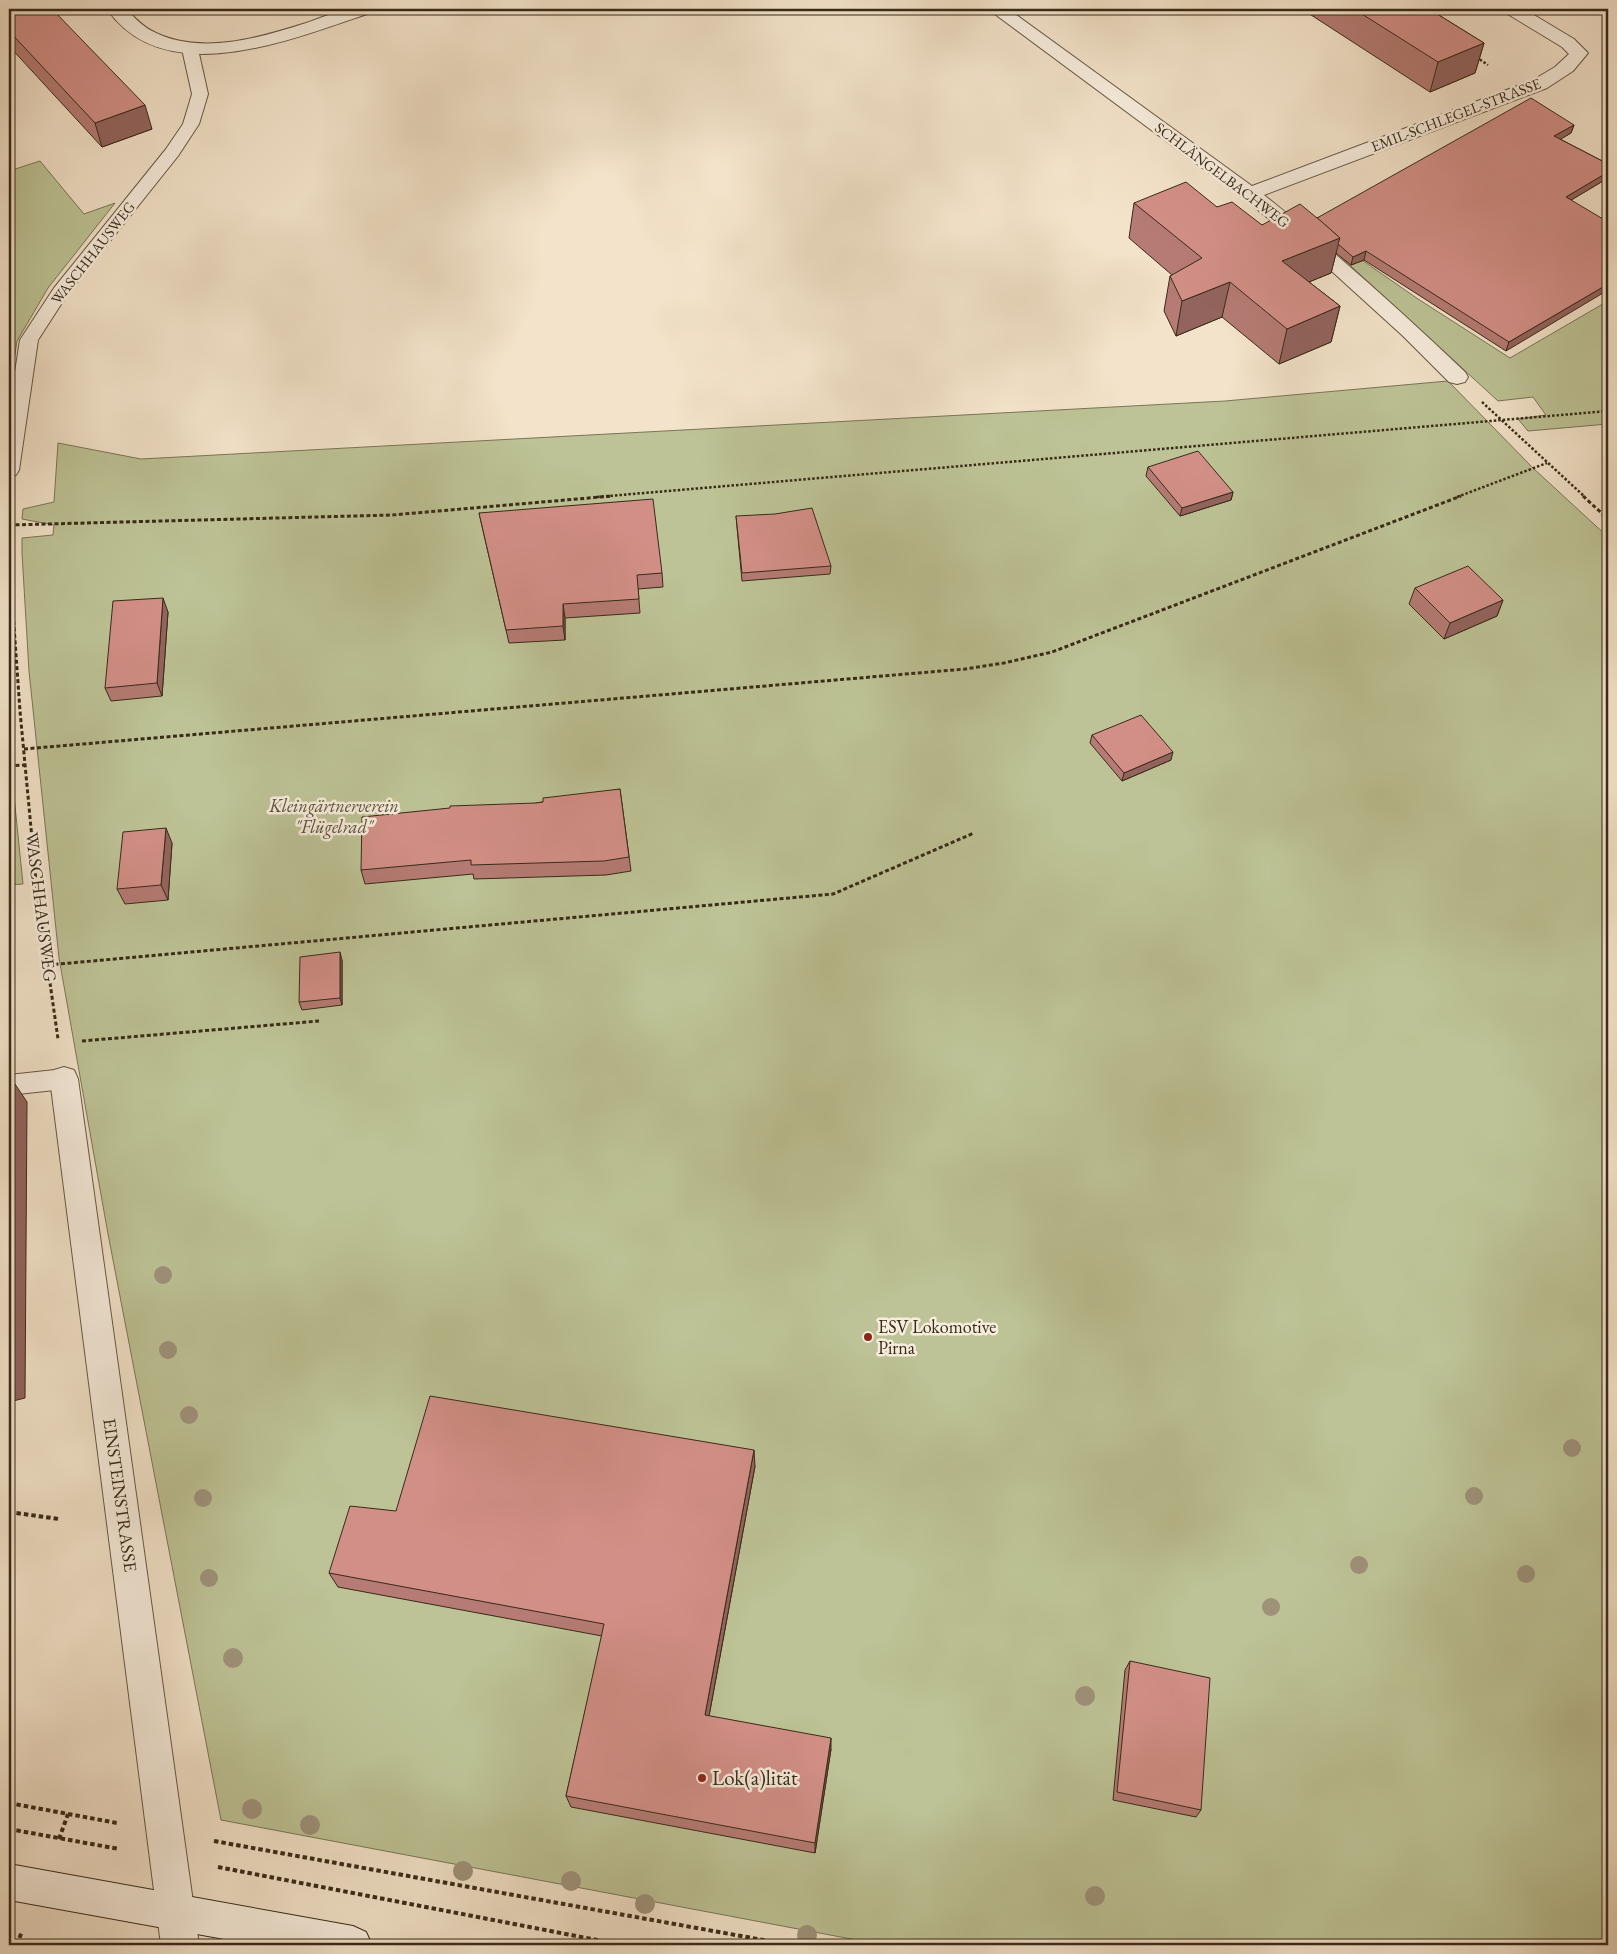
<svg xmlns="http://www.w3.org/2000/svg" width="1617" height="1954" font-family="'EB Garamond',serif">
<style>
.green{fill:#bdc396;stroke:#7a7657}
.lines{fill:none;stroke-linecap:round;stroke-linejoin:round}
.service-casing{stroke:#675844;stroke-width:2}
.minor-casing{stroke:#675844;stroke-width:2}
.secondary-casing{stroke:#382a18;stroke-width:2}
.path-far2{stroke:#382a18;stroke-width:2.5;stroke-dasharray:2.5 2;stroke-linecap:butt}
.path-far1{stroke:#382a18;stroke-width:3;stroke-dasharray:4 2.5;stroke-linecap:butt}
.path{stroke:#382a18;stroke-width:4;stroke-dasharray:4.5 3;stroke-linecap:butt}
.service{fill:#f7eddd;fill-rule:evenodd}
.minor{fill:#f7eddd;fill-rule:evenodd}
.secondary{fill:#f7eddd;fill-rule:evenodd}
.tree{fill:#9e927a}
.wall{fill:#b57b74;stroke:#382a18}
.shaded-wall{fill:#93645e;stroke:#382a18}
.building{fill:#d28f87;stroke:#382a18}
.poi-dot{fill:#8f2418;stroke:#f7eddd;stroke-width:2}
.labels{text-anchor:middle;stroke-width:5;stroke-linejoin:round;paint-order:stroke}
.far-street-label{font-size:15px;fill:#382a18;stroke:#f7eddd}
.park-label{font-size:18px;font-style:italic;fill:#595038;stroke:#f7eddd}
.street-label{font-size:18px;fill:#382a18;stroke:#f7eddd}
.poi-label{font-size:18px;fill:#382a18;stroke:#f7eddd;text-anchor:start}
.near-poi-label{font-size:21px;fill:#382a18;stroke:#f7eddd;text-anchor:start}
</style>
<rect width="100%" height="100%" fill="#f3e3ca"/>
<filter id="stains"><feTurbulence type="fractalNoise" baseFrequency=".004" numOctaves="4"/><feColorMatrix values="0 0 0 0 .2 0 0 0 0 .09 0 0 0 0 .02 0 0 0 .5 -.17"/></filter>
<radialGradient id="worn" r=".72"><stop offset=".6" stop-color="#630" stop-opacity="0"/><stop offset="1" stop-color="#630" stop-opacity=".3"/></radialGradient>
<g class="green">
<polygon points="40,161 84,214 115,203 48,288 17,341 9,394 9,171"/>
<polygon points="1341,257 1359,258 1418,299 1510,358 1608,301 1608,424 1528,431 1518,419 1546,415 1533,397 1498,401"/>
<polygon points="1448,381 1533,468 1608,537 1608,1945 883,1945 221,1820 108,1234 59,958 29,671 22,553 22,538 53,535 54,525 22,519 23,509 54,502 58,443 141,459 1225,401"/>
<polygon points="9,747 23,884 9,885"/>
</g>
<g class="lines">
<defs>
<g id="service">
<polygon points="190,44 196,46 198,49 208,94 199,124 178,156 67,295 38,340 19,470 16,475 9,476 9,411 20,340 54,288 166,149 183,124 192,94 182,49 184,46"/>
<polygon points="64,1069 73,1072 76,1079 73,1086 64,1089 9,1095 9,1075"/>
</g>
<g id="minor">
<path d="M107,9H126C134,17 142,26 152,31C199,56 259,38 306,23C331,14 346,7 373,9L370,13C295,38 165,93 107,9Z"/>
<path d="M988,9H1008L1252,186L1533,80L1555,67L1569,54L1562,47L1506,13L1503,9H1524L1574,39L1588,53L1573,71L1547,88L1264,195C1334,251 1400,310 1465,372L1468,377L1465,382L1457,384L1449,382L1403,336L1315,256L1243,198Z"/>
<polygon points="64,1067 74,1070 78,1079 199,1945 161,1945 50,1079 54,1070"/>
</g>
<polygon id="secondary" points="9,1864 353,1926 366,1932 372,1945 257,1945 9,1900"/>
</defs>
<use href="#service" class="service-casing"/>
<use href="#minor" class="minor-casing"/>
<use href="#secondary" class="secondary-casing"/>
<g class="path-far2">
<polyline points="1476,57 1488,65"/>
<polyline points="1482,402 1585,497"/>
<polyline points="597,497 1608,411"/>
<polyline points="1457,497 1547,463"/>
</g>
<g class="path-far1">
<polyline points="1583,496 1608,519"/>
<polyline points="9,525 392,515 612,496"/>
<polyline points="9,556 20,711 37,892 58,1039"/>
<polyline points="24,749 965,669 1004,663 1052,652 1461,496"/>
<polyline points="9,766 25,765"/>
<polyline points="48,965 833,894 974,833"/>
<polyline points="82,1041 319,1021"/>
</g>
<g class="path">
<polyline points="9,1512 59,1519"/>
<polyline points="9,1803 117,1823"/>
<polyline points="9,1829 119,1849"/>
<polyline points="59,1839 68,1814"/>
<polyline points="214,1841 791,1945"/>
<polyline points="218,1867 623,1945"/>
<polyline points="17,1945 22,1931"/>
</g>
<use href="#service" class="service"/>
<use href="#minor" class="minor"/>
<use href="#secondary" class="secondary"/>
</g>
<g class="tree">
<circle cx="163" cy="1275" r="9"/>
<circle cx="168" cy="1350" r="9"/>
<circle cx="189" cy="1415" r="9"/>
<circle cx="1572" cy="1448" r="9"/>
<circle cx="1474" cy="1496" r="9"/>
<circle cx="203" cy="1498" r="9"/>
<circle cx="1359" cy="1565" r="9"/>
<circle cx="1526" cy="1574" r="9"/>
<circle cx="209" cy="1578" r="9"/>
<circle cx="1271" cy="1607" r="9"/>
<circle cx="233" cy="1658" r="10"/>
<circle cx="1085" cy="1696" r="10"/>
<circle cx="252" cy="1809" r="10"/>
<circle cx="310" cy="1825" r="10"/>
<circle cx="463" cy="1871" r="10"/>
<circle cx="571" cy="1881" r="10"/>
<circle cx="1095" cy="1896" r="10"/>
<circle cx="645" cy="1904" r="10"/>
<circle cx="807" cy="1935" r="10"/>
</g>
<g class="wall">
<polygon points="9,9 152,129 102,147 9,46"/>
<polygon points="1309,9 1429,9 1484,43 1475,73 1430,92 1308,13"/>
<polygon points="1574,125 1571,133 1560,139 1608,164 1608,178 1571,200 1506,351 1364,260 1351,265 1336,253 1331,273 1309,282 1340,306 1331,342 1279,364 1222,317 1176,336 1164,311 1170,276 1172,275 1129,238 1134,203 1217,207 1262,225 1317,218"/>
<polygon points="1148,467 1233,492 1231,500 1180,516 1146,476"/>
<polygon points="479,513 662,573 663,587 638,589 640,613 565,618 565,640 509,643"/>
<polygon points="736,516 831,566 830,574 742,581"/>
<polygon points="1415,588 1503,600 1497,616 1444,639 1409,604"/>
<polygon points="168,612 162,696 111,701 105,688"/>
<polygon points="1092,735 1171,760 1122,781 1090,743"/>
<polygon points="620,789 631,871 606,875 474,879 473,874 365,884 361,870 536,803"/>
<polygon points="172,843 168,900 125,904 117,889"/>
<polygon points="342,960 342,1005 302,1010 299,1002"/>
<polygon points="755,1466 709,1716 831,1749 815,1853 571,1807 566,1796 602,1636 338,1587 329,1573 396,1511"/>
<polygon points="1130,1661 1201,1810 1196,1817 1113,1800 1125,1670"/>
</g>
<g class="shaded-wall">
<polygon points="1484,43 1475,73 1430,92 1438,62"/>
<polygon points="145,105 152,129 102,147 95,123"/>
<polygon points="1574,125 1571,133 1551,145 1554,136"/>
<polygon points="1608,172 1608,178 1563,205 1566,197"/>
<polygon points="1340,238 1331,273 1274,296 1282,261"/>
<polygon points="1366,251 1364,260 1351,265 1353,257"/>
<polygon points="1230,282 1222,317 1176,336 1182,301"/>
<polygon points="1608,284 1608,290 1506,351 1509,342"/>
<polygon points="1340,306 1331,342 1279,364 1287,329"/>
<polygon points="1233,492 1231,500 1180,516 1182,508"/>
<polygon points="163,598 168,612 162,696 157,683"/>
<polygon points="1503,600 1497,616 1444,639 1450,623"/>
<polygon points="563,604 565,618 565,640 563,626"/>
<polygon points="1173,752 1171,760 1122,781 1124,773"/>
<polygon points="166,828 172,843 168,900 161,885"/>
<polygon points="340,952 342,960 342,1005 340,998"/>
<polygon points="9,1075 27,1102 25,1398 9,1402"/>
<polygon points="754,1450 755,1466 707,1727 705,1715"/>
<polygon points="831,1738 831,1749 815,1853 815,1843"/>
</g>
<g class="building">
<polygon points="9,9 52,9 145,105 95,123 9,31"/>
<polygon points="1354,9 1429,9 1484,43 1438,62"/>
<polygon points="1531,98 1574,125 1554,136 1608,164 1608,172 1566,197 1608,222 1608,284 1509,342 1366,251 1353,257 1338,244 1340,238 1317,218"/>
<polygon points="1186,182 1217,207 1232,202 1262,225 1300,204 1322,222 1340,238 1282,261 1340,306 1287,329 1230,282 1182,301 1170,276 1202,258 1134,203"/>
<polygon points="1198,451 1233,492 1182,508 1148,467"/>
<polygon points="653,499 662,573 637,575 639,599 563,604 563,626 506,630 479,513"/>
<polygon points="812,508 831,566 742,573 736,516 775,514"/>
<polygon points="1468,566 1503,600 1450,623 1415,588"/>
<polygon points="163,598 157,683 105,688 113,601"/>
<polygon points="1141,715 1173,752 1124,773 1092,735"/>
<polygon points="620,789 629,857 604,861 471,865 471,860 361,870 362,817 450,808 450,806 536,803 543,802 543,798"/>
<polygon points="166,828 161,885 117,889 123,832"/>
<polygon points="340,952 340,998 299,1002 300,957"/>
<polygon points="430,1396 754,1450 705,1715 831,1738 815,1843 566,1796 604,1624 329,1573 350,1506 396,1511"/>
<polygon points="1130,1661 1210,1678 1201,1810 1117,1792"/>
</g>
<g class="poi-dot">
<circle cx="868" cy="1337" r="5"/>
<circle cx="702" cy="1778" r="5"/>
</g>
<g class="labels">
<g class="far-street-label">
<text transform="translate(1456 115) rotate(-21)" y="5">EMIL-SCHLEGEL-STRASSE</text>
<text transform="translate(1222 175) rotate(37)" y="5">SCHLÄNGELBACHWEG</text>
<text transform="translate(93 253) rotate(-52)" y="5">WASCHHAUSWEG</text>
</g>
<g class="park-label">
<text x="334" y="812">Kleingärtnerverein<tspan x="334" dy="21">"Flügelrad"</tspan></text>
</g>
<g class="street-label">
<text transform="translate(41 907) rotate(83)" y="6">WASCHHAUSWEG</text>
<text transform="translate(120 1495) rotate(82)" y="6">EINSTEINSTRASSE</text>
</g>
<g class="poi-label">
<text x="878" y="1333">ESV Lokomotive<tspan x="878" dy="21">Pirna</tspan></text>
</g>
<g class="near-poi-label">
<text x="712" y="1785">Lok(a)lität</text>
</g>
</g>
<rect width="1617" height="1954" fill="none" stroke="#f3e3ca" stroke-width="30"/>
<rect x="10" y="10" width="1597" height="1934" fill="none" stroke="#382a18" stroke-width="2.5"/>
<rect x="15" y="15" width="1587" height="1924" fill="none" stroke="#382a18"/>
<rect width="100%" height="100%" filter="url(#stains)"/>
<rect width="100%" height="100%" fill="url(#worn)"/>
</svg>
